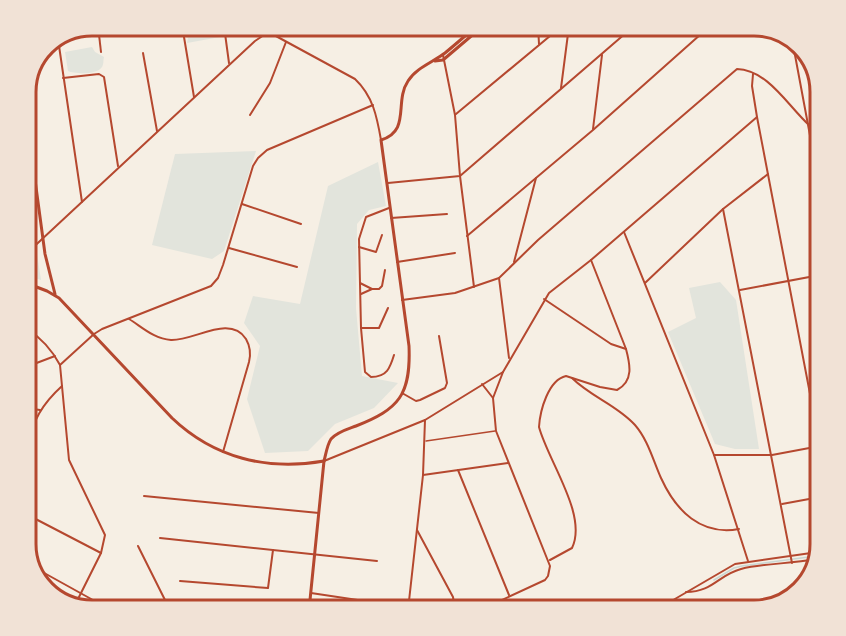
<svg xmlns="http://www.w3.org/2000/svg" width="846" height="636" font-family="'PT Sans Narrow',sans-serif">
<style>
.green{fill:#e2e4dc}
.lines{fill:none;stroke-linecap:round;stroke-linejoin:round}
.stream{stroke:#c9d6d2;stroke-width:1.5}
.service{stroke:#b5482f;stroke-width:1.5}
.minor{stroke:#b5482f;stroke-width:2}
.tertiary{stroke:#b5482f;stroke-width:3}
.rim{fill:none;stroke:#b5482f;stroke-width:3}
</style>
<rect width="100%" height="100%" fill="#f6efe4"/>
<g class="green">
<polygon points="181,26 217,26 220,37 187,43 188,38 182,33"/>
<path d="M92,47L95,52L104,57C103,60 104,64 102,67C97,75 75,74 68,71L65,52Z"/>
<polygon points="256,151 224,251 212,259 152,245 175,154"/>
<polygon points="378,162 386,206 369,210 357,224 356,308 362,376 398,383 374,408 335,424 308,451 265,453 247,399 260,346 244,323 253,296 300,304 328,186"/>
<polygon points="37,254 41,280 26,275 26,264"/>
<polygon points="720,282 736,300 759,449 735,449 715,444 668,332 696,318 689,288"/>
</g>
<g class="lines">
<polyline class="stream" points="714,580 734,568 742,566 816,556"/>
<polyline class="service" points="426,441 495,431"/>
<g class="minor">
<polyline points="98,26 101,52"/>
<polyline points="140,26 142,36"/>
<polyline points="224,26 229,63"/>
<path d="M268,26L274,35L355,79C373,96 377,117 381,140"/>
<polyline points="538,26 539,44"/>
<polyline points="184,37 194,97"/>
<polyline points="58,39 82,202"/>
<polyline points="792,39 820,189"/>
<polyline points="143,53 157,131"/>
<polyline points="443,55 455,115 460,176 474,287"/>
<polyline points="753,74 752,86 757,117 820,446"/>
<polyline points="63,78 99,74 104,77 118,166"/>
<polyline points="561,88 569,26"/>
<polyline points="456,114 562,26"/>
<polyline points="250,115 270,83 286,42"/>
<polyline points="593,129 602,55"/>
<polyline points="388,183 460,176 634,26"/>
<polyline points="242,204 301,224"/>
<path d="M389,208L366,217L359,239L361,328L365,372L371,377C387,377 390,368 394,355"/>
<polyline points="723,209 792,563"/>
<polyline points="391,218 447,214"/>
<polyline points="624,232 714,455 748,561"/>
<polyline points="467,236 593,130 710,26"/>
<polyline points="359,247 376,252 382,235"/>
<polyline points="229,248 297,267"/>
<polyline points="26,254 255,41 270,31 296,26"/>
<polyline points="397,262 455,253"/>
<polyline points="514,262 536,178"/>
<polyline points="499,278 509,358"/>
<polyline points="360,283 372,289 379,289 382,286 385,270"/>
<polyline points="645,283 723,209 768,174"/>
<polyline points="740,290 820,275"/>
<polyline points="361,294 372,289"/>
<polyline points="544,299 611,344 626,349"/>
<path d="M402,300L455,293L499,278L538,240L737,69C768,70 788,106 809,125"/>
<path d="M129,319C142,327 154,339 171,340C194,341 230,314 246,339C250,346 251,354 249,362L223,452"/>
<path d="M26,328C40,337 52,350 60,365"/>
<polyline points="361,328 379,328 388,308"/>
<polyline points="26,367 55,356"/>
<path d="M572,378C591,397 617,405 635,425C648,440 653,460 661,478C676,511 701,536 739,529"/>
<polyline points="482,384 493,398"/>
<polyline points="402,393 416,401 420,400 445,388 447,383 439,336"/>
<polyline points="26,408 40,410"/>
<path d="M26,447C34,420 41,405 62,386"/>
<polyline points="714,455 772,455 820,446"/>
<polyline points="324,461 425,420 503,372"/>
<polyline points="458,470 509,595"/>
<polyline points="423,475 508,463"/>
<polyline points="144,496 319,513"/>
<polyline points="782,504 820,497"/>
<polyline points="26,514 101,553"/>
<polyline points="417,530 453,597 455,610"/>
<polyline points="160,538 377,561"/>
<polyline points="138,546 170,610"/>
<path d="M550,560L572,548C588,515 548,461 539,427C540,411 548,380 566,376L600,387L617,390C634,381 630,364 626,349L591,260"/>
<polyline points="37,569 111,610"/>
<polyline points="180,581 268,588 273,550"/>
<path d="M686,592C713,592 718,575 741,569C765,563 791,564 815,559"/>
<polyline points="311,593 371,602"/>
<polyline points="75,605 101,553 105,535 69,460 60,365 94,334 102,329 211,286 218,278 223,265 253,166 258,158 267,150 373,105"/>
<polyline points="489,606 545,580 548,576 550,566 496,431 493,398 503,372 549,293 591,260 757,117"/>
<polyline points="408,610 423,475 425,420"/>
<polyline points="656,610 735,564 818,552"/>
</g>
<g class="tertiary">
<polyline points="435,61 443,60 483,26"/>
<polyline points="26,113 45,254 55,294"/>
<path d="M26,283L47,291L59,298L172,418C214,458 267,471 324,461"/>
<path d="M309,610L324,461C326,454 327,445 331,439C337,432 348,429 356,426C399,409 411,395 409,346L381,140C411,131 394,102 408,81C416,68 433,62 445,53C456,44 466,35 477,26"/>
</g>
</g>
<path d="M0 0H846V636H0ZM92 36H754A56 56 0 0 1 810 92V544A56 56 0 0 1 754 600H92A56 56 0 0 1 36 544V92A56 56 0 0 1 92 36Z" fill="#f1e2d6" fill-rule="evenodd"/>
<path class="rim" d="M92 36H754A56 56 0 0 1 810 92V544A56 56 0 0 1 754 600H92A56 56 0 0 1 36 544V92A56 56 0 0 1 92 36Z"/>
</svg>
